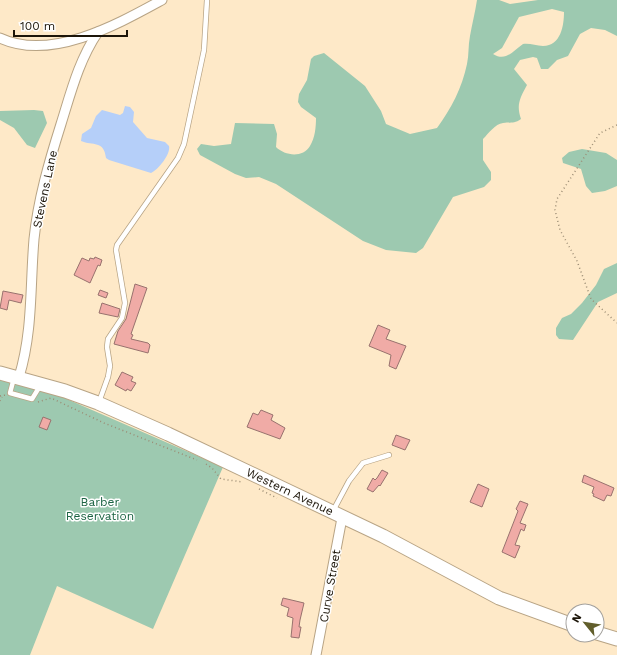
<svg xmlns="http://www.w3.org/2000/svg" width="617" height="655" font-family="'Work Sans',sans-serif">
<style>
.green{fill:#9dc9b0;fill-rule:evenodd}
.water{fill:#b5cff9}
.building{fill:#f0aba6;stroke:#98726e}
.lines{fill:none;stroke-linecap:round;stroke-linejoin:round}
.lane-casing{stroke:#b8a485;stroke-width:6}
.street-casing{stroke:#b8a485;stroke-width:11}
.secondary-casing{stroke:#b8a485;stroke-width:15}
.path{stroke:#9b8c74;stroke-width:1.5;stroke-dasharray:1 3;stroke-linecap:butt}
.lane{stroke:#fff;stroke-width:4.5}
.street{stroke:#fff;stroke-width:9}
.secondary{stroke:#fff;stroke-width:13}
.labels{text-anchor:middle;stroke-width:3;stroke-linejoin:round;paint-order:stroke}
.street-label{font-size:12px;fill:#1c1509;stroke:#fff}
.park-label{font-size:12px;fill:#1c6443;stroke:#fff}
</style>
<rect width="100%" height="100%" fill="#fee9c8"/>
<g class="green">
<path d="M477,0H499L510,4L538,0H617V36L605,30L591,28L580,34L568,56L557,60L548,69H541L537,58L533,57L520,60L514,69L527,85C520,98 516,105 521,119C514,124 511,122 503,123C495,124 489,133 483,139V160L491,172V180L484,187L453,197L423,248L416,253L386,250L363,241L276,184L259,177L246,178L235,174L200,155L197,149L201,144L214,146L231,144L235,123L274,124L277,134L276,147C285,156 303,158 310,146C315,138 316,127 316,118L301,107L298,102L299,94L307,80L311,59L314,56L324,53L365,86L381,111L386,124L410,134L437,128C451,109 462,88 467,64C469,55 468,46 470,36C472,24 475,13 477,0ZM552,9L564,12C564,25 561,46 543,46C536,46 530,43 523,44C513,51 506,62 493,54L502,48L519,17Z"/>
<polygon points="34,110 43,111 47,123 35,148 27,145 14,128 0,120 0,111"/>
<polygon points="582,149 606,153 617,160 617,186 605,191 592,193 586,186 581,169 563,163 562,158 569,152"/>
<polygon points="617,263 617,293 598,302 573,340 559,339 556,335 556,328 562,318 571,314 582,303 596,285 604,269"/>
<polygon points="0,379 53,393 223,467 153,629 57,586 30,655 0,655"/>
</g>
<path class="water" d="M125,106L130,107L134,112L133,122L147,138L165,142L169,146C171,154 158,170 151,173L109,160L106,158C104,140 93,146 81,141L82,134L91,128L96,116L102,110L120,115L123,113Z"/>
<g class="building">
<polygon points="95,257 102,260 100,266 98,265 90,283 74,275 82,258 89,261 90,258 94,259"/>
<polygon points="135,284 147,288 131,334 133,335 131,339 148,343 150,345 148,353 114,344 118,331 126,319"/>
<polygon points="100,290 108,293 106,298 98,295"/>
<polygon points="3,291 23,295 21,303 9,300 7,310 0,308"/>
<polygon points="102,303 120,309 118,317 99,313"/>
<polygon points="378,325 390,330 386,339 406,346 396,369 389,366 391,355 369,346"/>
<polygon points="122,372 133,377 131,381 136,383 131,391 127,389 126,391 115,385"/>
<polygon points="261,410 273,415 271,420 285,428 280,439 247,427 253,413 258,415"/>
<polygon points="43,417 51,420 47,430 39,427"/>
<polygon points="396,435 410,440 405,450 392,445"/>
<polygon points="382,470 388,473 380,486 379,485 373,492 367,489 373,478 375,480 377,478"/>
<polygon points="584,475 614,488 611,496 607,495 604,501 593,496 594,494 592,493 594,487 582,482"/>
<polygon points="478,484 489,489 482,507 470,502"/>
<polygon points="520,501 528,504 520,523 526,525 524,531 521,529 515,545 520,546 515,558 502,552 518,511 516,509"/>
<polygon points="283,598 304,603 300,620 299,627 301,627 299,638 291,637 293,618 287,616 289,608 281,605"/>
</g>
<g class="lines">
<defs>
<g id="lane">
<polyline points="14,378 10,393 32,399 40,386"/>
<polyline points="99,402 108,377 110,366 107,347 108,339 122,318 125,303 116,250 117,245 178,158 184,144 204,50 207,0"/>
<polyline points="333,511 349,481 363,463 389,455"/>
</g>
<g id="street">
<path d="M0,38C51,62 118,24 162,0"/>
<path d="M19,377C33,331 30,286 34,239C38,200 49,162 61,124C71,92 79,60 98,32"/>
<polyline points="316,655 342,518"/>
</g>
<g id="secondary">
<path id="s1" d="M0,373L65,391L98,403L168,434L383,536L499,598L573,625"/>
<polyline points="597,633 617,639"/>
</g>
</defs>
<use href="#lane" class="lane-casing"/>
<use href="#street" class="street-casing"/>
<use href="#secondary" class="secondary-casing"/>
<g class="path">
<polyline points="617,125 600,133 557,199 555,210 560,230 577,261 591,299 617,323"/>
<polyline points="0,396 6,395"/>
<polyline points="0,401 2,397"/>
<polyline points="38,402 51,398 104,423 197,460"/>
<polyline points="206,464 212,468 221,479 243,482"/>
<polyline points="259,489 277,498"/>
</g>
<use href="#lane" class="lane"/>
<use href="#street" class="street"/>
<use href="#secondary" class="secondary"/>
</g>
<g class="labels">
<g class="street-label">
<text transform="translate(45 189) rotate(-78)" y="4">Stevens Lane</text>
<text dy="4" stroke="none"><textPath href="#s1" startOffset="314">Western Avenue</textPath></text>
<text transform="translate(330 586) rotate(-80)" y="4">Curve Street</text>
</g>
<g class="park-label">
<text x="100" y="506">Barber<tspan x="100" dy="14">Reservation</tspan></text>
</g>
</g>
<g transform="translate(585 623) rotate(300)"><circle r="19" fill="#ffffff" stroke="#a4a19d"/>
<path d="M0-3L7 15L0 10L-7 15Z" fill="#615e2b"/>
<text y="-6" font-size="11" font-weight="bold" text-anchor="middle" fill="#1c1509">N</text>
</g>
<path d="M14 30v6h113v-6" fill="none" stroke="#1c1509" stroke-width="2"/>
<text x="20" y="30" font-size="12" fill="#1c1509" stroke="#ffffff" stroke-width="3" paint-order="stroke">100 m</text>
</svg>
